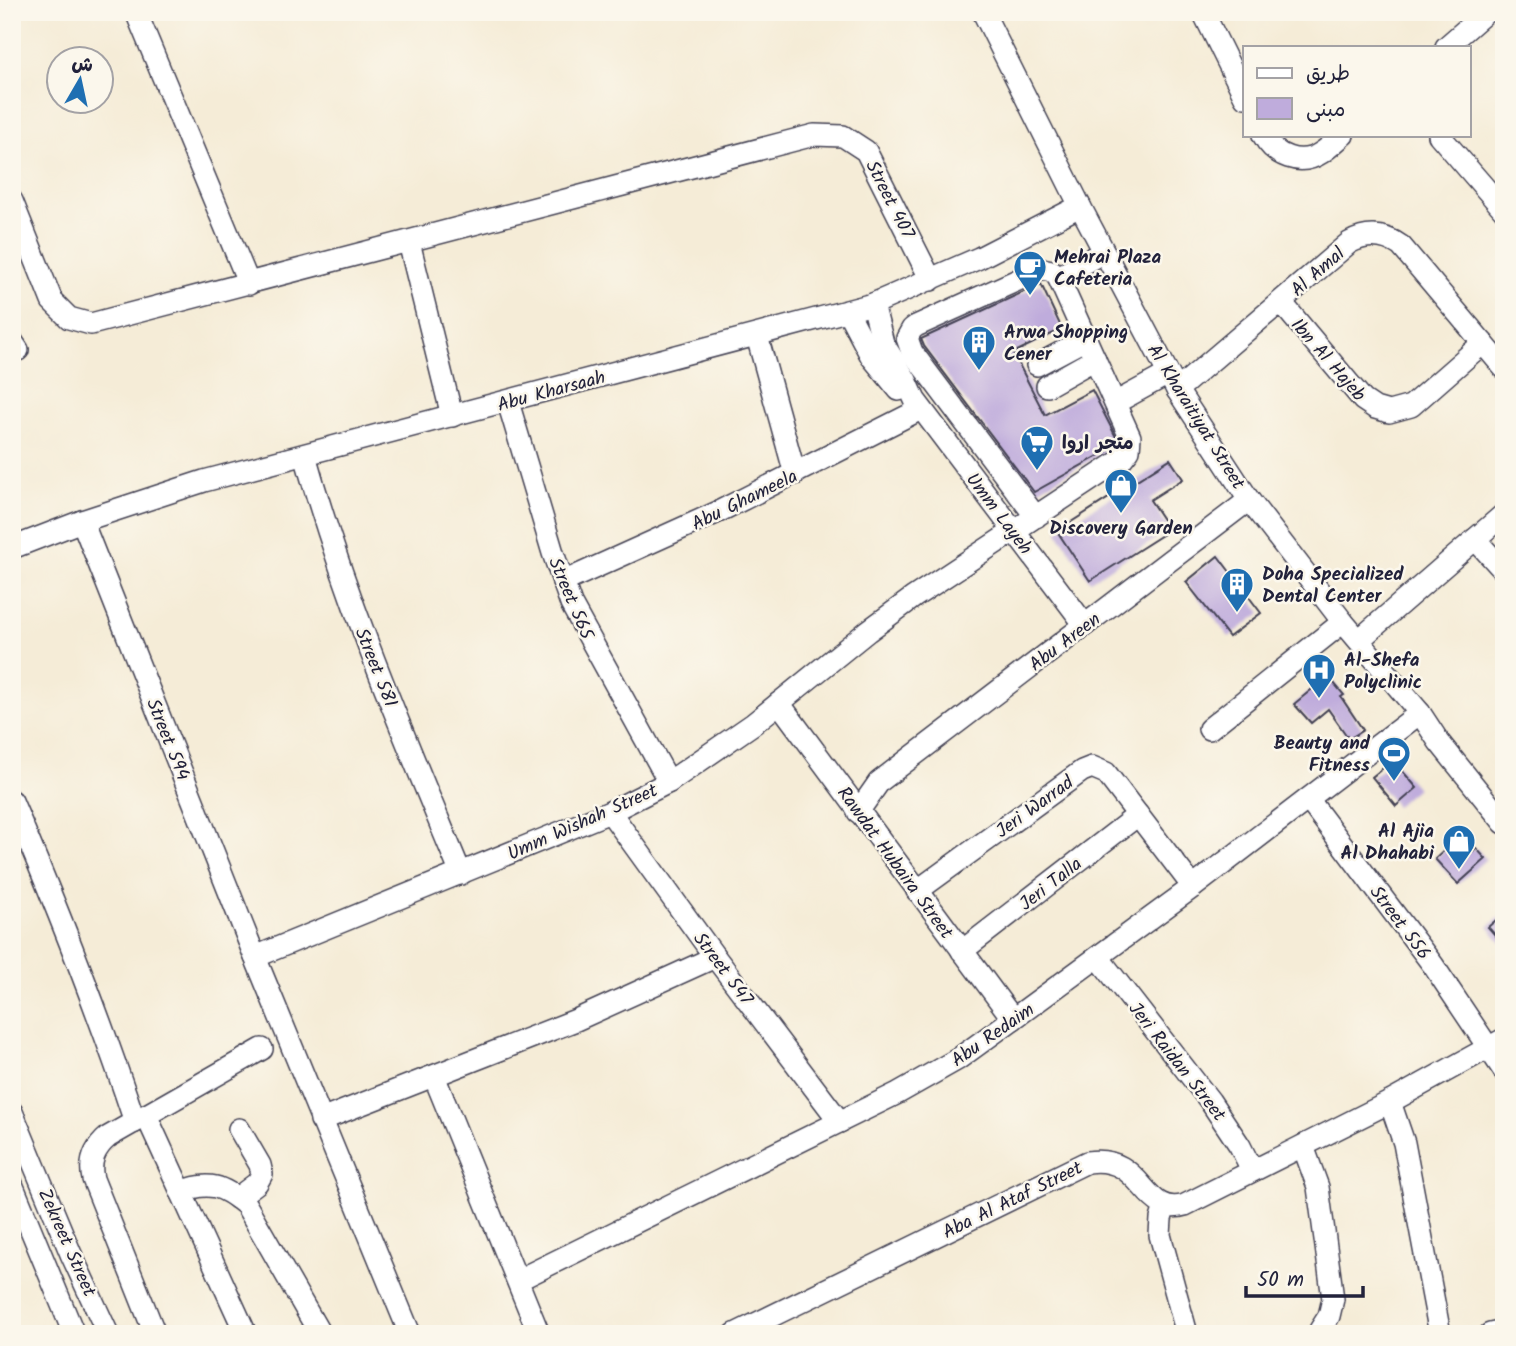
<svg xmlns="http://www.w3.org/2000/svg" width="1516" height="1346" font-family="Kalam,'Playpen Sans Arabic',sans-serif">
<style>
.building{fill:#bfacdc}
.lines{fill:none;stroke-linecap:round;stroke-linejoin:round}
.minor-casing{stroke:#424052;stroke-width:24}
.minor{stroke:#fff;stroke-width:21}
.labels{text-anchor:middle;stroke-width:5;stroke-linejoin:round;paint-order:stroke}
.street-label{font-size:19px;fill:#22223b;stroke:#fbf7ec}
.poi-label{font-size:19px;font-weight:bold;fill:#22223b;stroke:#fbf7ec;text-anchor:start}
</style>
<rect width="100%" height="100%" fill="#fbf7ec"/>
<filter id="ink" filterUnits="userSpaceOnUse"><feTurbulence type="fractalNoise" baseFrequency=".0143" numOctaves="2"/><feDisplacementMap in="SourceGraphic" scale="14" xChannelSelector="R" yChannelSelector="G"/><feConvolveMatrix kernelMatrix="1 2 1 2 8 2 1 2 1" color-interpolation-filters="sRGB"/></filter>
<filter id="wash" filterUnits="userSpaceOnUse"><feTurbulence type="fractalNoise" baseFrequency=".00686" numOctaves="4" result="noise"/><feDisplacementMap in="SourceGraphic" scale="28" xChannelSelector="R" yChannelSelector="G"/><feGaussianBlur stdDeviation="1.57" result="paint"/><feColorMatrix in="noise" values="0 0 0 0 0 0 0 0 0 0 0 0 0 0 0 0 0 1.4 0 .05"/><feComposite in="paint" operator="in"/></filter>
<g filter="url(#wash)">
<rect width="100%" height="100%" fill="#f5ecd7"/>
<g id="blocks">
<g class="building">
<polygon points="1041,284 1062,329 1013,353 1045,415 1092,390 1117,439 1116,446 1034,492 924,346 921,339"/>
<polygon points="1170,459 1183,479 1150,500 1170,530 1090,581 1057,531"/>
<polygon points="1218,556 1261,613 1229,637 1186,582"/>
<polygon points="1328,676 1344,695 1341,697 1363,730 1349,739 1328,709 1311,723 1294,704"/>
<polygon points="1393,760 1417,788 1396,806 1372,777"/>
<polygon points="1460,836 1473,851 1476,848 1486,859 1458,884 1435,859"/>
<polygon points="1504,913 1504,945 1488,927"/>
</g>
</g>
</g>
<g filter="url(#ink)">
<use href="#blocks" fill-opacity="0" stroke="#424052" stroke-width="2"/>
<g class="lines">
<defs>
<g id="minor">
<polyline points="136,12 249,284"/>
<polyline points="983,12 1080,206 1177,390 1249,500 1343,622 1420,713 1439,742 1504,823"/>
<polyline points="1203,12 1245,97"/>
<polyline points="1446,47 1486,12"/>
<path d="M1263,135C1274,156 1300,167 1321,153C1329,148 1336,141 1343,135"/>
<polyline points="1439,135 1504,210"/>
<polyline points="12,201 52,301 69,318 91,324 814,135 843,136 866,151 931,280"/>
<polyline points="409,242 452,416"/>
<polyline points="1058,277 1104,252"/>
<polyline points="1281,302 1363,400 1375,408 1389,412 1411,406 1483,343"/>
<polyline points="873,304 883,343 906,380 915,400 1085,625"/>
<polyline points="848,312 871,356 899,390"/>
<polyline points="757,336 795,474"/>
<polyline points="12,341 18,350"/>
<polyline points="1037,365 1086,339"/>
<polyline points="1047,386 1095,359"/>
<path d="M1177,390L1349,243C1367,233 1384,234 1401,246L1504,368"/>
<polyline points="508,402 553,553 571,604 669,782"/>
<polyline points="1115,403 1168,374"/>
<path d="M305,455C345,599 404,736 461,874"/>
<polyline points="82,521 255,957 410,1334"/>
<polyline points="1475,539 1504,571"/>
<polyline points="12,548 82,521 204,481 873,304 979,258 1080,206"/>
<polyline points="563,582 718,512 921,409"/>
<polyline points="1359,640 1504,514"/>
<polyline points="779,703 1013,1019"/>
<polyline points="1209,729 1343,622"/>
<polyline points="1308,799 1433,965 1504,1071"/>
<path d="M12,801C57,907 99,1013 135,1122"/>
<polyline points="610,812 715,957 840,1122"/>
<polyline points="858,812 879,782 1249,500"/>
<polyline points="917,891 1082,771 1092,767 1106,773 1193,887"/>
<polyline points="962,951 1138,815"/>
<polyline points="255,957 610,812 669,782 753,724 868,631 914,597 1121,460 1129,450 1130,437 1058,277 1052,271 1042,269 916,326 912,329 907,338 912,352 1036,517"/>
<polyline points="1098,957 1210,1101 1240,1146 1252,1170"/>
<polyline points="434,1076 539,1334"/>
<polyline points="1390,1102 1404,1143 1440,1334"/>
<polyline points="12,1112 71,1254 108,1334"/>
<polyline points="146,1115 246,1334"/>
<polyline points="321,1120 576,1020 715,957"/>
<polyline points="1303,1146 1318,1187 1333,1299 1329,1316 1320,1330"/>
<polyline points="12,1184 74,1334"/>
<path d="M181,1192C209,1180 223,1186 246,1205L320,1334"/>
<polyline points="237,1198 257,1183 262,1174 260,1165 239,1129"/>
<polyline points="1165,1206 1161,1219 1160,1235 1187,1334"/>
<polyline points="518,1280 898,1093 958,1059 1013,1019 1193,887 1420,713"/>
<path d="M155,1334L93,1179C89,1162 94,1149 108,1137L262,1049"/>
<path d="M735,1334L1087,1162C1145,1153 1141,1218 1185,1205L1390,1102L1504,1039"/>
<polyline points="1490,1334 1504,1331"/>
</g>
</defs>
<use href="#minor" class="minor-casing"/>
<use href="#minor" class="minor"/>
</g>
</g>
<defs>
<symbol id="cafe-pin" viewBox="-11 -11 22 30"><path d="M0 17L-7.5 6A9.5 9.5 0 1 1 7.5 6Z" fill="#1f6fb2" stroke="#fbf7ec"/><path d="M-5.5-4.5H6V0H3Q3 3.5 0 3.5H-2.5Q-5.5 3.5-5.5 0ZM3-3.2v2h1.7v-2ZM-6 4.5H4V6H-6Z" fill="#fff"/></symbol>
<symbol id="building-pin" viewBox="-11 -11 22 30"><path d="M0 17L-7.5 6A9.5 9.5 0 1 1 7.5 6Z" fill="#1f6fb2" stroke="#fbf7ec"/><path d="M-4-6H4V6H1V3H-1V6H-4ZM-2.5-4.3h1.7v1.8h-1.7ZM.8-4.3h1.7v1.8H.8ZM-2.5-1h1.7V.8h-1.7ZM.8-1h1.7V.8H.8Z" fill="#fff"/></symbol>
<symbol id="supermarket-pin" viewBox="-11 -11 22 30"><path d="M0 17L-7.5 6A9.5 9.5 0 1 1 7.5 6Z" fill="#1f6fb2" stroke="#fbf7ec"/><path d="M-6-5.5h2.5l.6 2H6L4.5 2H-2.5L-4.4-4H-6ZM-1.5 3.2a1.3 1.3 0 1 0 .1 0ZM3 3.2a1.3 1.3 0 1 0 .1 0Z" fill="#fff"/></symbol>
<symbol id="shop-pin" viewBox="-11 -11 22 30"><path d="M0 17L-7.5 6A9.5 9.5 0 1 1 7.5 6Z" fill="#1f6fb2" stroke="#fbf7ec"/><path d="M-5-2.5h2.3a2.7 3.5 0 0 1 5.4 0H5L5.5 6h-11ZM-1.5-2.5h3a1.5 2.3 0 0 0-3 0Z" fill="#fff"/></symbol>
<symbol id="hospital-pin" viewBox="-11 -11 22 30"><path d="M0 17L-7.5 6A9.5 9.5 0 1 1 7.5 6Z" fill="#1f6fb2" stroke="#fbf7ec"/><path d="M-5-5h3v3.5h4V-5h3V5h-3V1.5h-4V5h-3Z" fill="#fff"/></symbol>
<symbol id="stadium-pin" viewBox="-11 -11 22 30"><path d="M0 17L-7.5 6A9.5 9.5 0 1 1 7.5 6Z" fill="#1f6fb2" stroke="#fbf7ec"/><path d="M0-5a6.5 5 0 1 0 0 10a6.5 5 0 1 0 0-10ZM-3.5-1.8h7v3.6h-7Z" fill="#fff"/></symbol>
</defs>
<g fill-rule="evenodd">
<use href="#cafe-pin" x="1011" y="248" width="38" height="52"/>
<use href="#building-pin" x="960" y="323" width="38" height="52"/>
<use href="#supermarket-pin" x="1018" y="423" width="38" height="52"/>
<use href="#shop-pin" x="1102" y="466" width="38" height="52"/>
<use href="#building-pin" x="1218" y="565" width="38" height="52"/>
<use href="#hospital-pin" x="1300" y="651" width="38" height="52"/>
<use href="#stadium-pin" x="1375" y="734" width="38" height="52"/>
<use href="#shop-pin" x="1440" y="822" width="38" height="52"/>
</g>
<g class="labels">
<g class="street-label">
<text transform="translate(891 199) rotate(63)" y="7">Street 407</text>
<text transform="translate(1317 271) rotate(-41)" y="7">Al Amal</text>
<text transform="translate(1329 359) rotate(49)" y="7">Ibn Al Hajeb</text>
<text transform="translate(551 390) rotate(-15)" y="7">Abu Kharsaah</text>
<text transform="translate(1197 416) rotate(58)" y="7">Al Kharaitiyat Street</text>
<text transform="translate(744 499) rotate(-26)" y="7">Abu Ghameela</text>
<text transform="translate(1000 513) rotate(53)" y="7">Umm Layeh</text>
<text transform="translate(572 598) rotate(67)" y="7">Street 565</text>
<text transform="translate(1064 641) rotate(-37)" y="7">Abu Areen</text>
<text transform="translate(377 667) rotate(68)" y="7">Street 581</text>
<text transform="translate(169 739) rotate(68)" y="7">Street 594</text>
<text transform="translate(1034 806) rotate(-36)" y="7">Jeri Warrad</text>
<text transform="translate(582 821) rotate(-24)" y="7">Umm Wishah Street</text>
<text transform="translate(896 862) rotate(54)" y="7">Rawdat Hubaira Street</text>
<text transform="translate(1050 883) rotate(-38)" y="7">Jeri Talla</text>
<text transform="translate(1401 922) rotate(53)" y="7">Street 556</text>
<text transform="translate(724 968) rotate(53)" y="7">Street 547</text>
<text transform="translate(992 1034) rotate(-35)" y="7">Abu Redaim</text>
<text transform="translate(1178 1061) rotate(52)" y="7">Jeri Raidan Street</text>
<text transform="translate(1012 1199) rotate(-26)" y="7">Aba Al Ataf Street</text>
<text transform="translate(68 1242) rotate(66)" y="7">Zekreet Street</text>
</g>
<g class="poi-label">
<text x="1054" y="263">Mehrai Plaza<tspan x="1054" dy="22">Cafeteria</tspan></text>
<text x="1004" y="338">Arwa Shopping<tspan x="1004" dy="22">Cener</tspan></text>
<text x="1062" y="449">متجر اروا</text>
<text x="1121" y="534" text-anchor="middle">Discovery Garden</text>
<text x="1262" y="580">Doha Specialized<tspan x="1262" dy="22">Dental Center</tspan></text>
<text x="1344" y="666">Al-Shefa<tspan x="1344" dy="22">Polyclinic</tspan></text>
<text x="1370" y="749" text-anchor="end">Beauty and<tspan x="1370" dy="22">Fitness</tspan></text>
<text x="1434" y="837" text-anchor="end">Al Ajia<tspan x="1434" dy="22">Al Dhahabi</tspan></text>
</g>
</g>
<rect width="1516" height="1346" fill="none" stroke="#fbf7ec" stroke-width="42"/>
<rect x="1243" y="46" width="228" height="91" fill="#fbf7ec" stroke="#a4a2a5" stroke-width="2"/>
<rect x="1257" y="68" width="35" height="10" fill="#ffffff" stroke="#a4a2a5" stroke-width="2"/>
<text x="1306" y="80" font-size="21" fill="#22223b">طريق</text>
<rect x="1257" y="98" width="35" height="21" fill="#bfacdc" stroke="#a4a2a5" stroke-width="2"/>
<text x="1306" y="116" font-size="21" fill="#22223b">مبنى</text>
<g transform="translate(80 80) rotate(9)"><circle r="33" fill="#fbf7ec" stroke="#a4a2a5" stroke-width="2"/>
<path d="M0-5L12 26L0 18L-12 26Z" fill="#1f6fb2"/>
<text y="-10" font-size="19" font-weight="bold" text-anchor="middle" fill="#22223b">ش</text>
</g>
<path d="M1246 1286v10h117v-10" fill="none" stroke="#22223b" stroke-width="3.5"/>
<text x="1257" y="1286" font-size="21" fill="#22223b" stroke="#fbf7ec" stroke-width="5" paint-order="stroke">50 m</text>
</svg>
